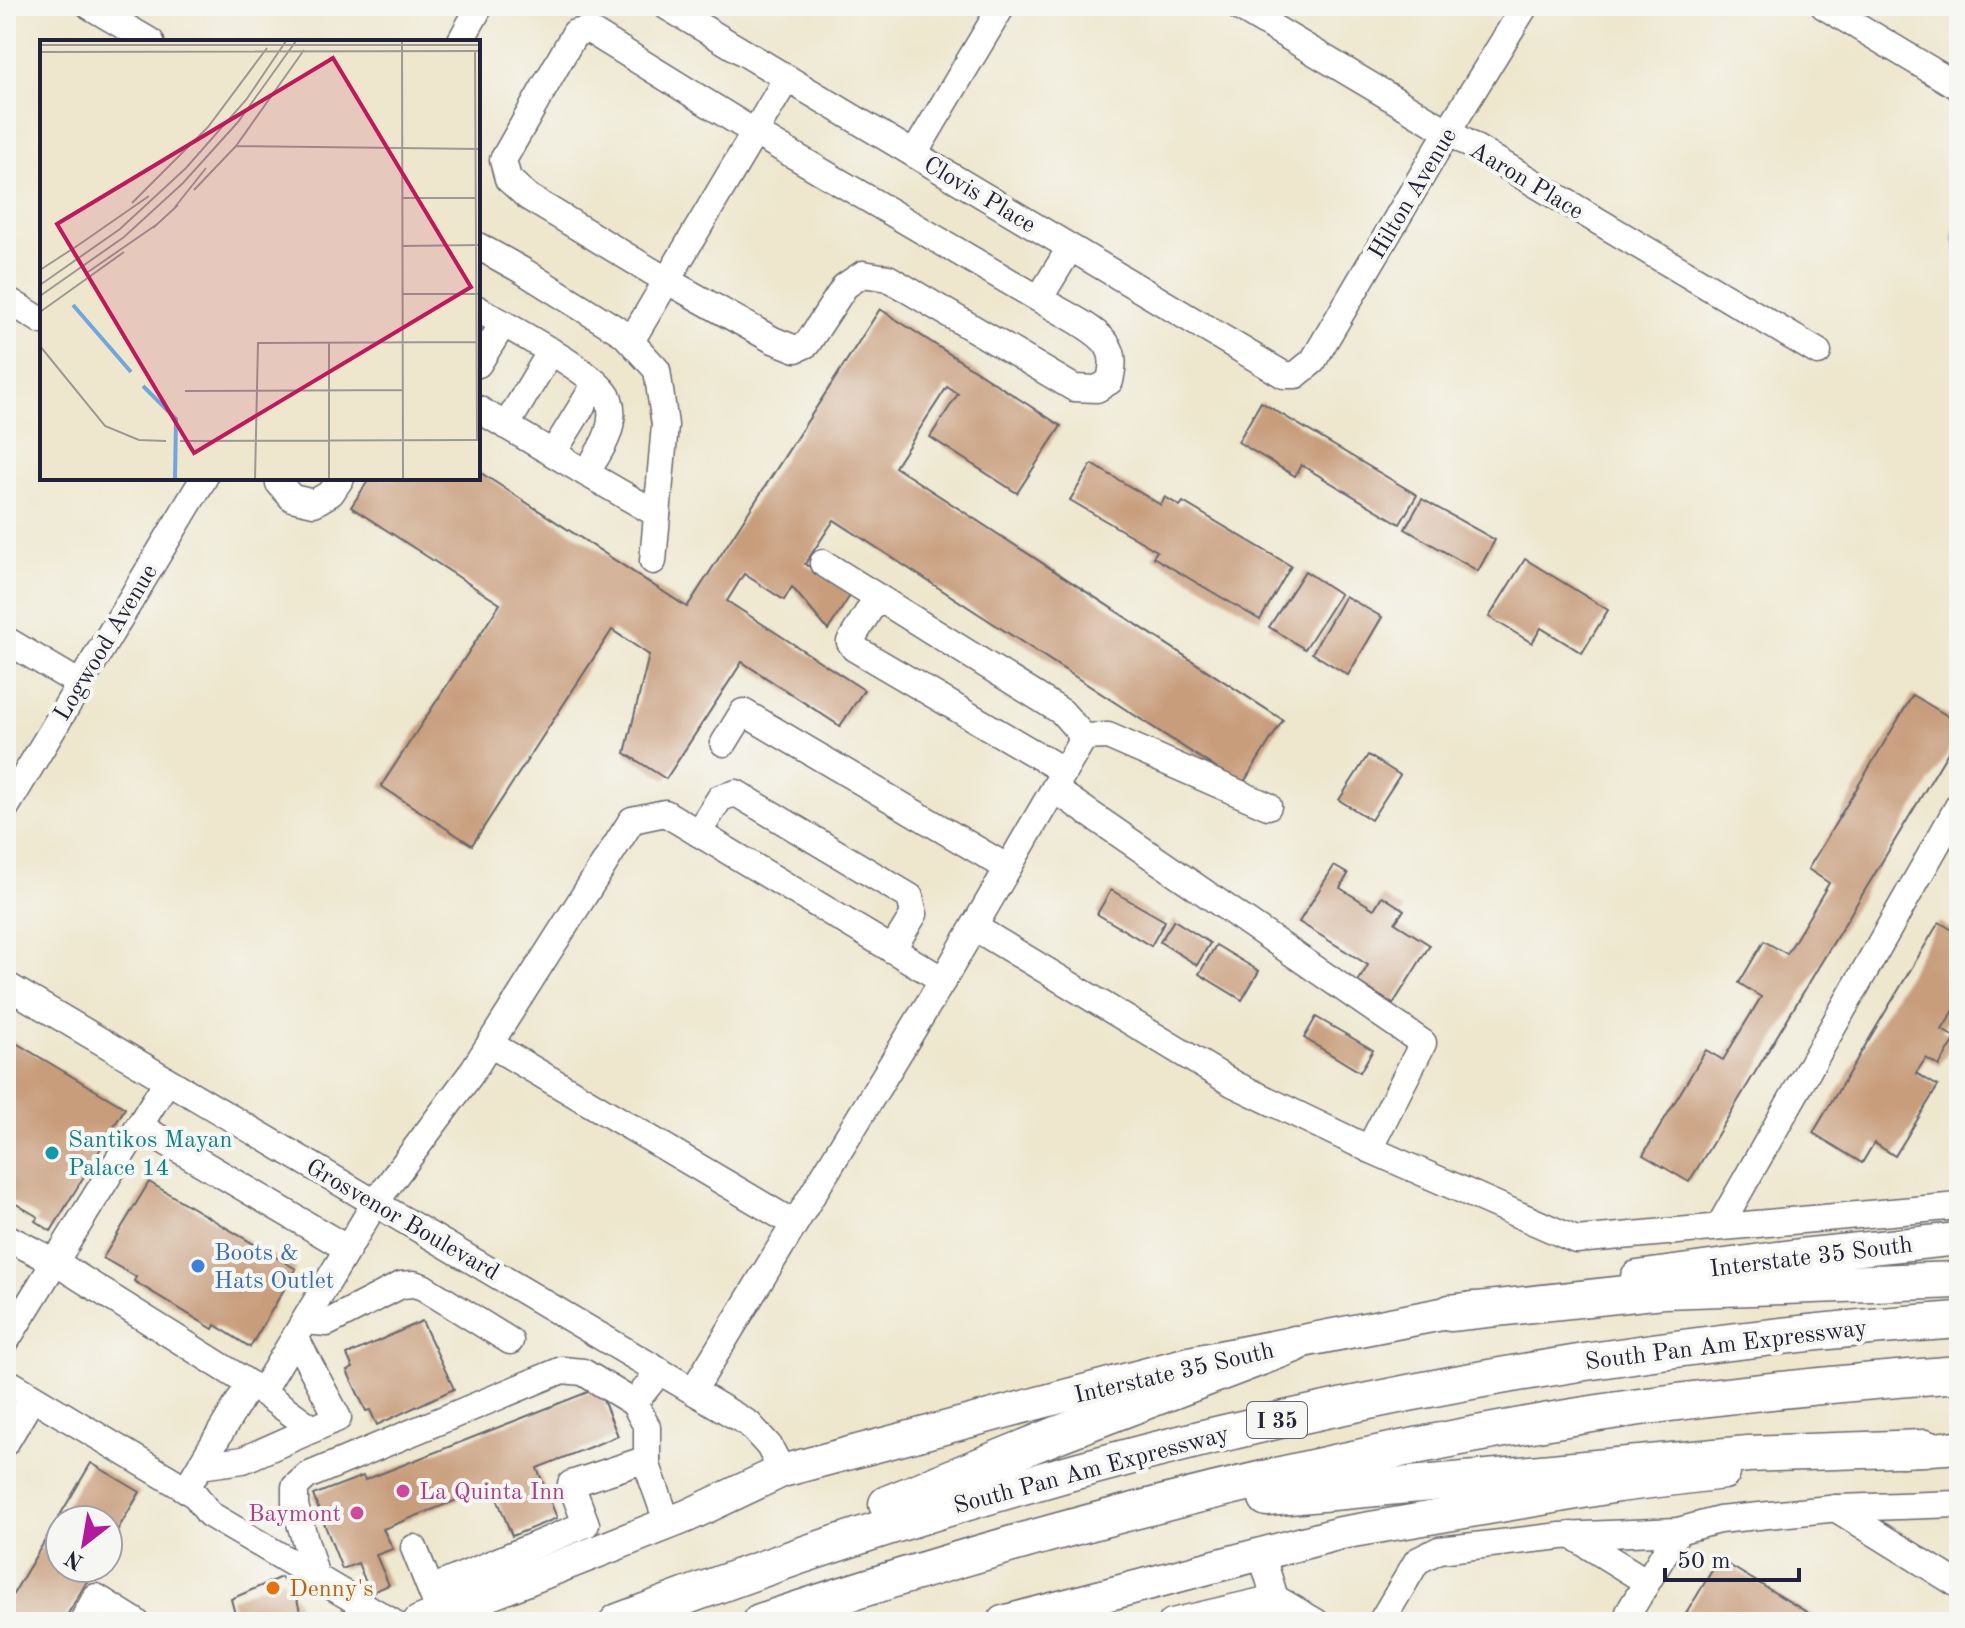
<svg xmlns="http://www.w3.org/2000/svg" width="1965" height="1628" font-family="'Old Standard TT',serif">
<style>
.lines{fill:none;stroke-linecap:round;stroke-linejoin:round}
.stream{stroke:#70a7de;stroke-width:5}
.building{fill:#c89d7b}
.minor-casing{stroke:#69676e;stroke-width:29}
.major-casing{stroke:#69676e;stroke-width:35}
.highway-casing{stroke:#69676e;stroke-width:39}
.minor{stroke:#fff;stroke-width:26}
.major{stroke:#fff;stroke-width:32}
.highway{stroke:#fff;stroke-width:36}
.culture-dot{fill:#0f9aa8;stroke:#f6f6f2;stroke-width:3}
.shop-dot{fill:#3f7fe0;stroke:#f6f6f2;stroke-width:3}
.hotel-dot{fill:#d1479c;stroke:#f6f6f2;stroke-width:3}
.food-dot{fill:#e8710a;stroke:#f6f6f2;stroke-width:3}
.labels{text-anchor:middle;stroke-width:8;stroke-linejoin:round;paint-order:stroke}
.shield{fill:#f6f6f2;stroke:#626272;stroke-width:2}
.shield-label{font-size:22px;font-weight:bold;fill:#22223b}
.street-label{font-size:24px;fill:#22223b;stroke:#f6f6f2}
.culture-label{font-size:24px;fill:#0d838f;stroke:#f6f6f2;text-anchor:start}
.shop-label{font-size:24px;fill:#366cbe;stroke:#f6f6f2;text-anchor:start}
.hotel-label{font-size:24px;fill:#b23c85;stroke:#f6f6f2;text-anchor:start}
.food-label{font-size:24px;fill:#c56008;stroke:#f6f6f2;text-anchor:start}
.inset-river{fill:none;stroke:#70a7de;stroke-width:4}
.inset-road{fill:none;stroke:#9c9893;stroke-width:2}
.view{fill:#c2185b;fill-opacity:0.15;stroke:#c2185b;stroke-width:4}
.inset-edge{fill:none;stroke:#22223b;stroke-width:4}
</style>
<rect width="100%" height="100%" fill="#f6f6f2"/>
<filter id="ink" filterUnits="userSpaceOnUse"><feTurbulence type="fractalNoise" baseFrequency=".0125" numOctaves="2"/><feDisplacementMap in="SourceGraphic" scale="16" xChannelSelector="R" yChannelSelector="G"/><feConvolveMatrix kernelMatrix="1 2 1 2 8 2 1 2 1" color-interpolation-filters="sRGB"/></filter>
<filter id="wash" filterUnits="userSpaceOnUse"><feTurbulence type="fractalNoise" baseFrequency=".006" numOctaves="4" result="noise"/><feDisplacementMap in="SourceGraphic" scale="32" xChannelSelector="R" yChannelSelector="G"/><feGaussianBlur stdDeviation="1.8" result="paint"/><feColorMatrix in="noise" values="0 0 0 0 0 0 0 0 0 0 0 0 0 0 0 0 0 1.4 0 .05"/><feComposite in="paint" operator="in"/></filter>
<g filter="url(#wash)">
<rect width="100%" height="100%" fill="#eee7ce"/>
<g class="lines">
<polyline class="stream" points="1959,223 1955,236 1959,251"/>
</g>
<g id="blocks">
<g class="building">
<polygon points="880,309 1061,426 1017,493 930,437 958,394 947,387 895,467 1283,720 1242,785 834,520 805,564 851,594 828,630 792,587 784,600 744,574 727,601 864,690 840,726 742,662 666,779 625,753 649,655 612,630 472,845 381,786 500,604 351,507 370,478 478,478 478,471 687,607"/>
<polygon points="1261,402 1417,495 1400,524 1301,465 1295,476 1238,442"/>
<polygon points="1092,464 1161,505 1165,497 1180,506 1183,502 1291,566 1260,620 1153,557 1157,551 1070,500"/>
<polygon points="1422,499 1495,540 1478,571 1405,529"/>
<polygon points="1525,559 1608,610 1582,653 1541,628 1532,643 1489,617"/>
<polygon points="1305,571 1340,594 1305,649 1269,627"/>
<polygon points="1345,596 1382,617 1348,675 1312,653"/>
<polygon points="1913,695 1959,723 1959,734 1689,1182 1643,1155 1706,1050 1723,1060 1761,997 1739,983 1764,941 1787,954 1829,883 1808,869"/>
<polygon points="1368,755 1400,775 1371,820 1339,800"/>
<polygon points="1334,866 1348,874 1340,888 1374,909 1382,896 1404,910 1395,923 1430,945 1393,1004 1358,982 1368,965 1299,922"/>
<polygon points="1111,890 1165,921 1151,946 1097,914"/>
<polygon points="1174,920 1210,943 1197,965 1160,942"/>
<polygon points="1939,922 1959,934 1959,1002 1942,1030 1956,1038 1939,1066 1926,1058 1916,1073 1938,1086 1895,1156 1874,1143 1862,1163 1813,1133"/>
<polygon points="1216,945 1259,971 1242,1000 1199,974"/>
<polygon points="1316,1017 1373,1050 1360,1072 1304,1038"/>
<polygon points="6,1037 125,1108 51,1231 35,1221 38,1217 6,1198"/>
<polygon points="149,1182 296,1269 250,1347 215,1325 213,1329 134,1281 136,1277 103,1258"/>
<polygon points="422,1321 454,1389 377,1425 370,1410 366,1411 347,1371 353,1368 347,1355"/>
<polygon points="598,1388 618,1436 537,1468 557,1518 512,1536 492,1486 383,1529 393,1549 376,1555 389,1585 370,1593 358,1563 342,1569 313,1495 363,1476 365,1480"/>
<polygon points="91,1463 140,1492 108,1546 108,1520 60,1520 60,1568 95,1568 63,1622 6,1622 6,1606"/>
<polygon points="1719,1559 1823,1622 1681,1622"/>
<polygon points="281,1577 297,1600 303,1622 237,1622 231,1599"/>
</g>
</g>
</g>
<g filter="url(#ink)">
<use href="#blocks" fill-opacity="0" stroke="#69676e" stroke-width="2"/>
<g class="lines">
<defs>
<g id="minor">
<polyline points="90,6 151,42"/>
<polyline points="666,6 1284,375 1296,375 1313,361 1447,133 1525,6"/>
<polyline points="1237,6 1818,352"/>
<polyline points="1824,6 1959,87"/>
<polyline points="460,42 480,6"/>
<polyline points="914,154 1002,6"/>
<polyline points="478,246 523,271 624,334 657,370 665,425 653,561"/>
<polyline points="6,299 42,321"/>
<path d="M1039,299C1057,310 1101,330 1109,348C1115,359 1112,370 1110,381L1097,389L1074,388L888,278L863,274L845,286L807,344L796,349L773,340L666,280L528,197L508,179L503,160L575,33L589,30L754,132L1039,299L1070,248"/>
<path d="M478,309C504,325 600,374 609,399C618,427 600,451 586,473L657,514"/>
<polyline points="631,341 787,78"/>
<polyline points="478,364 503,324"/>
<polyline points="478,409 586,473"/>
<polyline points="506,426 551,351"/>
<polyline points="553,453 596,383"/>
<polyline points="281,478 279,483 292,498 314,503 331,493 341,478"/>
<polyline points="823,563 1062,712 1084,737"/>
<polyline points="877,597 850,642 854,648 1064,771"/>
<polyline points="6,640 80,684"/>
<polyline points="724,743 743,712 1008,868"/>
<polyline points="1054,789 1423,1043 1369,1149"/>
<polyline points="6,807 204,478"/>
<polyline points="698,833 720,798 736,793 910,897 914,914 892,950"/>
<polyline points="974,927 1234,1084 1369,1149 1576,1240 1959,1206"/>
<polyline points="6,985 749,1424 769,1446 782,1471"/>
<polyline points="490,1044 793,1223"/>
<polyline points="139,1126 348,1249"/>
<polyline points="1719,1227 1959,805"/>
<polyline points="6,1237 55,1262 262,1392 375,1203 470,1075 632,820 665,813 943,980"/>
<polyline points="305,1321 327,1323 401,1285 414,1284 423,1287 510,1341"/>
<polyline points="6,1341 167,1081"/>
<polyline points="6,1381 186,1489 196,1496 209,1514 392,1622"/>
<polyline points="693,1391 943,980 1084,737 1108,736 1268,806"/>
<polyline points="262,1392 313,1429"/>
<polyline points="634,1403 647,1427 647,1465 668,1524"/>
<polyline points="6,1442 32,1398"/>
<polyline points="200,1466 243,1460 338,1418 295,1337"/>
<polyline points="194,1476 249,1385"/>
<polyline points="1835,1508 1959,1585"/>
<polyline points="1571,1535 1647,1582"/>
<polyline points="414,1548 436,1603"/>
<polyline points="316,1577 295,1506 295,1487 307,1476 562,1370 583,1372 634,1403 660,1371"/>
<polyline points="431,1589 586,1524 571,1484 647,1459"/>
<polyline points="82,1622 96,1597 136,1622"/>
<polyline points="1172,1622 1275,1598 1261,1553"/>
<polyline points="1261,1622 1275,1598 1316,1622"/>
<polyline points="1381,1622 1417,1561 1439,1550 1561,1536 1678,1531 1719,1520 1839,1508 1959,1504"/>
<polyline points="1630,1622 1629,1612 1678,1531"/>
</g>
<g id="major">
<polyline points="1637,1277 1800,1255 1959,1239"/>
<polyline points="1901,1451 1959,1447"/>
<polyline points="419,1622 687,1516 782,1471 1189,1363 1473,1308"/>
<polyline points="1003,1622 1341,1533 1618,1486 1724,1473"/>
</g>
<g id="highway">
<polyline points="1450,1313 1663,1290 1959,1280"/>
<polyline points="1267,1498 1748,1454 1925,1448"/>
<polyline points="887,1504 1059,1434 1295,1344"/>
<path d="M618,1622C1047,1456 1499,1352 1959,1320"/>
<path d="M760,1622C1024,1534 1292,1464 1567,1418C1696,1397 1828,1384 1959,1374"/>
</g>
</defs>
<use href="#minor" class="minor-casing"/>
<use href="#major" class="major-casing"/>
<use href="#highway" class="highway-casing"/>
<use href="#minor" class="minor"/>
<use href="#major" class="major"/>
<use href="#highway" class="highway"/>
</g>
</g>
<circle class="culture-dot" cx="52" cy="1153" r="8"/>
<circle class="shop-dot" cx="198" cy="1266" r="8"/>
<g class="hotel-dot">
<circle cx="403" cy="1491" r="8"/>
<circle cx="357" cy="1513" r="8"/>
</g>
<circle class="food-dot" cx="273" cy="1588" r="8"/>
<g class="labels">
<rect class="shield" x="1247" y="1402" width="60" height="36" rx="6"/>
<g class="shield-label">
<text x="1277" y="1428">I 35</text>
</g>
<g class="street-label">
<text transform="translate(1527 180) rotate(31)" y="8">Aaron Place</text>
<text transform="translate(1412 193) rotate(-59)" y="8">Hilton Avenue</text>
<text transform="translate(980 194) rotate(31)" y="8">Clovis Place</text>
<text transform="translate(105 642) rotate(-59)" y="8">Logwood Avenue</text>
<text transform="translate(403 1219) rotate(30)" y="8">Grosvenor Boulevard</text>
<text transform="translate(1811 1256) rotate(-7)" y="8">Interstate 35 South</text>
<text transform="translate(1726 1344) rotate(-7)" y="8">South Pan Am Expressway</text>
<text transform="translate(1174 1372) rotate(-13)" y="8">Interstate 35 South</text>
<text transform="translate(1091 1469) rotate(-15)" y="8">South Pan Am Expressway</text>
</g>
<g class="culture-label">
<text x="68" y="1147">Santikos Mayan<tspan x="68" dy="28">Palace 14</tspan></text>
</g>
<g class="shop-label">
<text x="214" y="1260">Boots &amp;<tspan x="214" dy="28">Hats Outlet</tspan></text>
</g>
<g class="hotel-label">
<text x="419" y="1499">La Quinta Inn</text>
<text x="341" y="1521" text-anchor="end">Baymont</text>
</g>
<g class="food-label">
<text x="289" y="1596">Denny's</text>
</g>
</g>
<g transform="translate(40 40)">
<rect width="440" height="440" fill="#eee7ce"/>
<path class="inset-river" d="M33,265L91,332M103,346L136,379L135,439"/>
<path class="inset-road" d="M362,1L363,439M0,5H440M435,11L437,400M0,12L440,11M196,106L440,109M154,150L196,106L264,10M362,158H436M92,163L168,87L227,8M135,167L166,128M113,188L138,165M37,206L109,156M362,206L440,205M0,230L40,204M48,232L116,185M0,245L80,189L146,128L206,60L246,1M362,254H440M0,256L84,197L143,143L198,82L256,1M0,272L84,212M289,303V439M0,306L65,386L99,400L126,401M145,351L363,350M140,401L440,400M215,439L218,303L437,302"/>
<path class="view" d="M293,18L431,247L154,413L17,184Z"/>
<rect width="440" height="440" class="inset-edge"/>
</g>
<rect width="1965" height="1628" fill="none" stroke="#f6f6f2" stroke-width="32"/>
<g transform="translate(84 1544) rotate(211)"><circle r="38" fill="#f6f6f2" stroke="#a1a1a9" stroke-width="2"/>
<path d="M0-6L14 30L0 20L-14 30Z" fill="#b5179e"/>
<text y="-12" font-size="22" font-weight="bold" text-anchor="middle" fill="#22223b">N</text>
</g>
<path d="M1665 1568v12h134v-12" fill="none" stroke="#22223b" stroke-width="4"/>
<text x="1677" y="1568" font-size="24" fill="#22223b" stroke="#f6f6f2" stroke-width="6" paint-order="stroke">50 m</text>
</svg>
